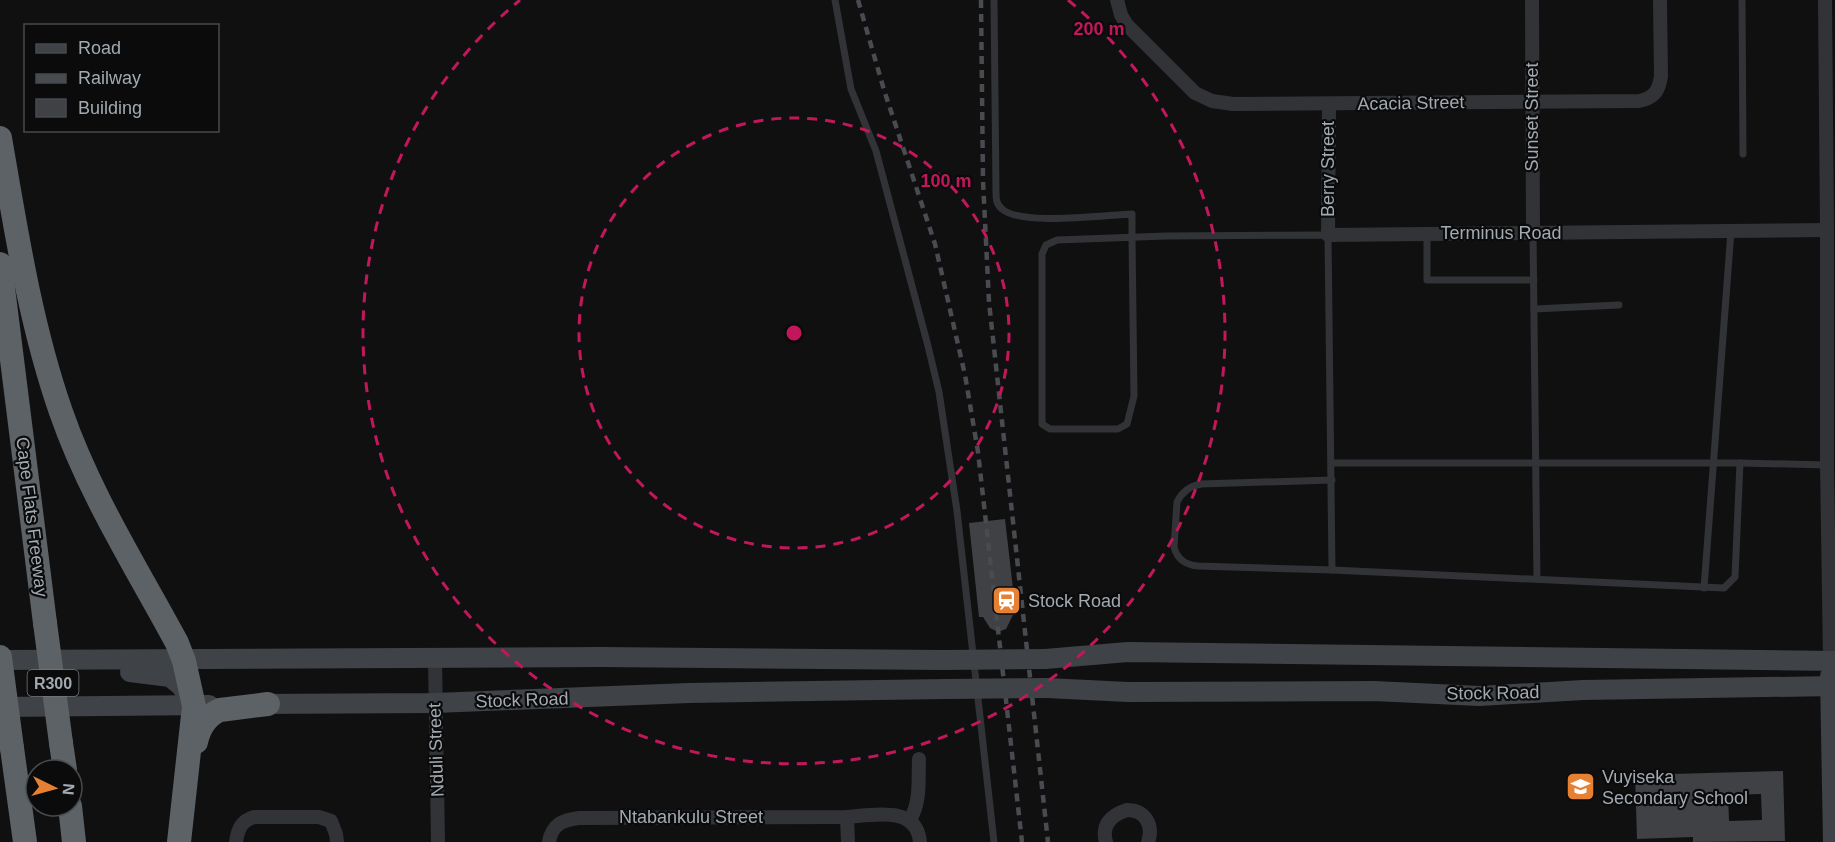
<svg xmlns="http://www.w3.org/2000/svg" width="1835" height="842" font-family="Arial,sans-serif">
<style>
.building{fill:#3f4144;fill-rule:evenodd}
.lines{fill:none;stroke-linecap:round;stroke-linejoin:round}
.lane{stroke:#313336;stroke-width:7}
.street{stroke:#313336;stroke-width:14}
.secondary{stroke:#3f4246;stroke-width:20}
.highway{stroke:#5d6267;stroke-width:24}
.rail{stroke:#484b4f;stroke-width:4.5;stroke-dasharray:8 6;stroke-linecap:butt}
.secondary-bridge{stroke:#3f4246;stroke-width:20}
.highway-bridge{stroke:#5d6267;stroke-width:24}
.ring{fill:none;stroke:#c2185b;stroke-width:3;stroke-dasharray:10 8}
.labels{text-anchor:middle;stroke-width:4.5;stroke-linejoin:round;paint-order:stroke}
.shield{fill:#0b0b0c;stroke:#757a80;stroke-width:1.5}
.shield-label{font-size:16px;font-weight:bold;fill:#a2aab1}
.street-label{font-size:18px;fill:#a2aab1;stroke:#0b0b0c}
.poi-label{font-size:18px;fill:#a2aab1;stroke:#0b0b0c;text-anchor:start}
.centre{fill:#c2185b;stroke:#0b0b0c;stroke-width:3}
.ring-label{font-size:18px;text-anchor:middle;font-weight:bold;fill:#c2185b;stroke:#0b0b0c;stroke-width:4.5;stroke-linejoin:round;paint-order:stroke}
</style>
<rect width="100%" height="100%" fill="#101011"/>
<g class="building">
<polygon points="1005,519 1016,615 1013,615 1006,629 998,632 990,628 983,617 979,617 969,523"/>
<path d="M1783,771L1785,841L1693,842V837L1637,839L1635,775ZM1761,794L1762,820L1729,821L1728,795Z"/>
</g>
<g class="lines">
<g class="lane">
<polyline points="835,0 851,89 876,151 928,346 939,392 957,511 994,842"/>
<path d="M994,0L996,192C996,198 996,204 1002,209C1021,226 1104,215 1132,214V237L1134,396L1127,424L1118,429H1050L1042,424V254L1046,245L1057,240L1166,236L1328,235L1332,570"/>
<polyline points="1742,0 1743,154"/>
<polyline points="1533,233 1537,579"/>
<polyline points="1427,234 1427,280 1534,280"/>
<polyline points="1534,309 1619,305"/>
<polyline points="1332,463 1740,463 1827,465"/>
<path d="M1332,480L1201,484C1190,486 1182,492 1177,502L1174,547C1177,559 1186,565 1198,566L1332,570L1724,588L1735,577L1740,463"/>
<polyline points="1704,588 1731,231"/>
</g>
<g class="street">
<path d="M1117,0L1121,15L1127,25L1195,93L1212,101L1233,104L1639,101C1654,98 1659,91 1661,76L1660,0"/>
<polyline points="1532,0 1533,233"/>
<polyline points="1825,0 1827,230 1827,465 1830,661"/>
<polyline points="1329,104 1328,235 1827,230"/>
<polyline points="435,659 438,842"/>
<polyline points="847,817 848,842"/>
<path d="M910,820C921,801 918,781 919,759"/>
<path d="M236,842C238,829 241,821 254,817H319L331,821L336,834L337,842"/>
<path d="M549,842C552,824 563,820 579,818L847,817C873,815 917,805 920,842"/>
<path d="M1106,842C1101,825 1111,815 1127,810C1145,810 1154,825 1148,842"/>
</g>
<g class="secondary">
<polyline points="1045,659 1128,652 1835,661"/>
<polyline points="0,660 601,657 944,660"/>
<polyline points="130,672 170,677 181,686 193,704"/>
<polyline points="1830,676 1833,842"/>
<polyline points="1047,688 1128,692 1374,691 1479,696 1583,690 1835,686"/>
<polyline points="253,704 435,703 689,693 946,689"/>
<polyline points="0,707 209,705"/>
</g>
<g class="highway">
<path d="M0,138C16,230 30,323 61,412C89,493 136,567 177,643L184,661L194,706L179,842"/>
<polyline points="0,264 45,623"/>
<path d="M196,742C199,728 206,716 220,710L268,704"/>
<polyline points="61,743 65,770"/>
<polyline points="12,748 25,842"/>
<polyline points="70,806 74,842"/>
</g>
<g class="rail">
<polyline points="858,0 884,90 935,244 965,375 978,452 1022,842"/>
<polyline points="981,0 983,181 989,302 1048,842"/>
</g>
<g class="secondary-bridge">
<polyline points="944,660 1045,659"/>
<polyline points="946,689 1047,688"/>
</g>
<g class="highway-bridge">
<polyline points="45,623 61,743"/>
<polyline points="0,657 12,748"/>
</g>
</g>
<g class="ring">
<circle cx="794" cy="333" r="215"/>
<path d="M1068 0A431 431 0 1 1 520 0"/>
</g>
<defs>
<symbol id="station-square" viewBox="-11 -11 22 22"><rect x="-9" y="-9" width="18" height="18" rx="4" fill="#e68033" stroke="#0b0b0c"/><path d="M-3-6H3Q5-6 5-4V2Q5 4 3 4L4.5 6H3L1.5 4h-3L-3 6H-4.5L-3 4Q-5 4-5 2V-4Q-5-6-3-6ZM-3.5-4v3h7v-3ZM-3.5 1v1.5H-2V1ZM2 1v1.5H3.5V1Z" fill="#fff"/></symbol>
<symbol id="school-square" viewBox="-11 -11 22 22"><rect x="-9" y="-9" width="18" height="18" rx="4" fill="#e68033" stroke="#0b0b0c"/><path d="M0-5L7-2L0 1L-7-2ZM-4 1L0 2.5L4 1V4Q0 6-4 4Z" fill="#fff"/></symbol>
</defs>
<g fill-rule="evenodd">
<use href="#station-square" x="990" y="584" width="33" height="33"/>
<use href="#school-square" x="1564" y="770" width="33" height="33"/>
</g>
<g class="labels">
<rect class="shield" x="27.5" y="670" width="51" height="26" rx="4.5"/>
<g class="shield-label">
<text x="53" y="689">R300</text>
</g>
<g class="street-label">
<text transform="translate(1411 103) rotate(-1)" y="6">Acacia Street</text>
<text transform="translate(1532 117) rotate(-90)" y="6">Sunset Street</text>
<text transform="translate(1328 169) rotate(-90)" y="6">Berry Street</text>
<text x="1501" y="239">Terminus Road</text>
<text transform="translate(32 517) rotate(83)" y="6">Cape Flats Freeway</text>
<text transform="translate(1493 693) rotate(-1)" y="6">Stock Road</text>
<text transform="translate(522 700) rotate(-2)" y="6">Stock Road</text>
<text transform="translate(436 750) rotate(-92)" y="6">Nduli Street</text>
<text x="691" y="823">Ntabankulu Street</text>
</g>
<g class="poi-label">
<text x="1028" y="607">Stock Road</text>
<text x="1602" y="783">Vuyiseka<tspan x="1602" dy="21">Secondary School</tspan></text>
</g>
</g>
<circle cx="794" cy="333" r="9" class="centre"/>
<g class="ring-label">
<text x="1099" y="35">200 m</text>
<text x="946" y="187">100 m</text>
</g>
<rect x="24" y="24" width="195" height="108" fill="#0b0b0c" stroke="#474b4e" stroke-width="1.5"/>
<rect x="36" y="44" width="30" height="9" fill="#3f4246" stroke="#474b4e" stroke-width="1.5"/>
<text x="78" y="54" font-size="18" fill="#a2aab1">Road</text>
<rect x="36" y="74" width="30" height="9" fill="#484b4f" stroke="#474b4e" stroke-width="1.5"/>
<text x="78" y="84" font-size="18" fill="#a2aab1">Railway</text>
<rect x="36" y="99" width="30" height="18" fill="#3f4144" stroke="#474b4e" stroke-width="1.5"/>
<text x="78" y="114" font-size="18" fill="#a2aab1">Building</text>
<g transform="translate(54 788) rotate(95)"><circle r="28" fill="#0b0b0c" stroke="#474b4e" stroke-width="1.5"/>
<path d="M0-4.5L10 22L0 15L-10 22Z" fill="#e68033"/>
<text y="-9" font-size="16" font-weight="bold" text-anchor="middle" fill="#a2aab1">N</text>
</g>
</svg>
